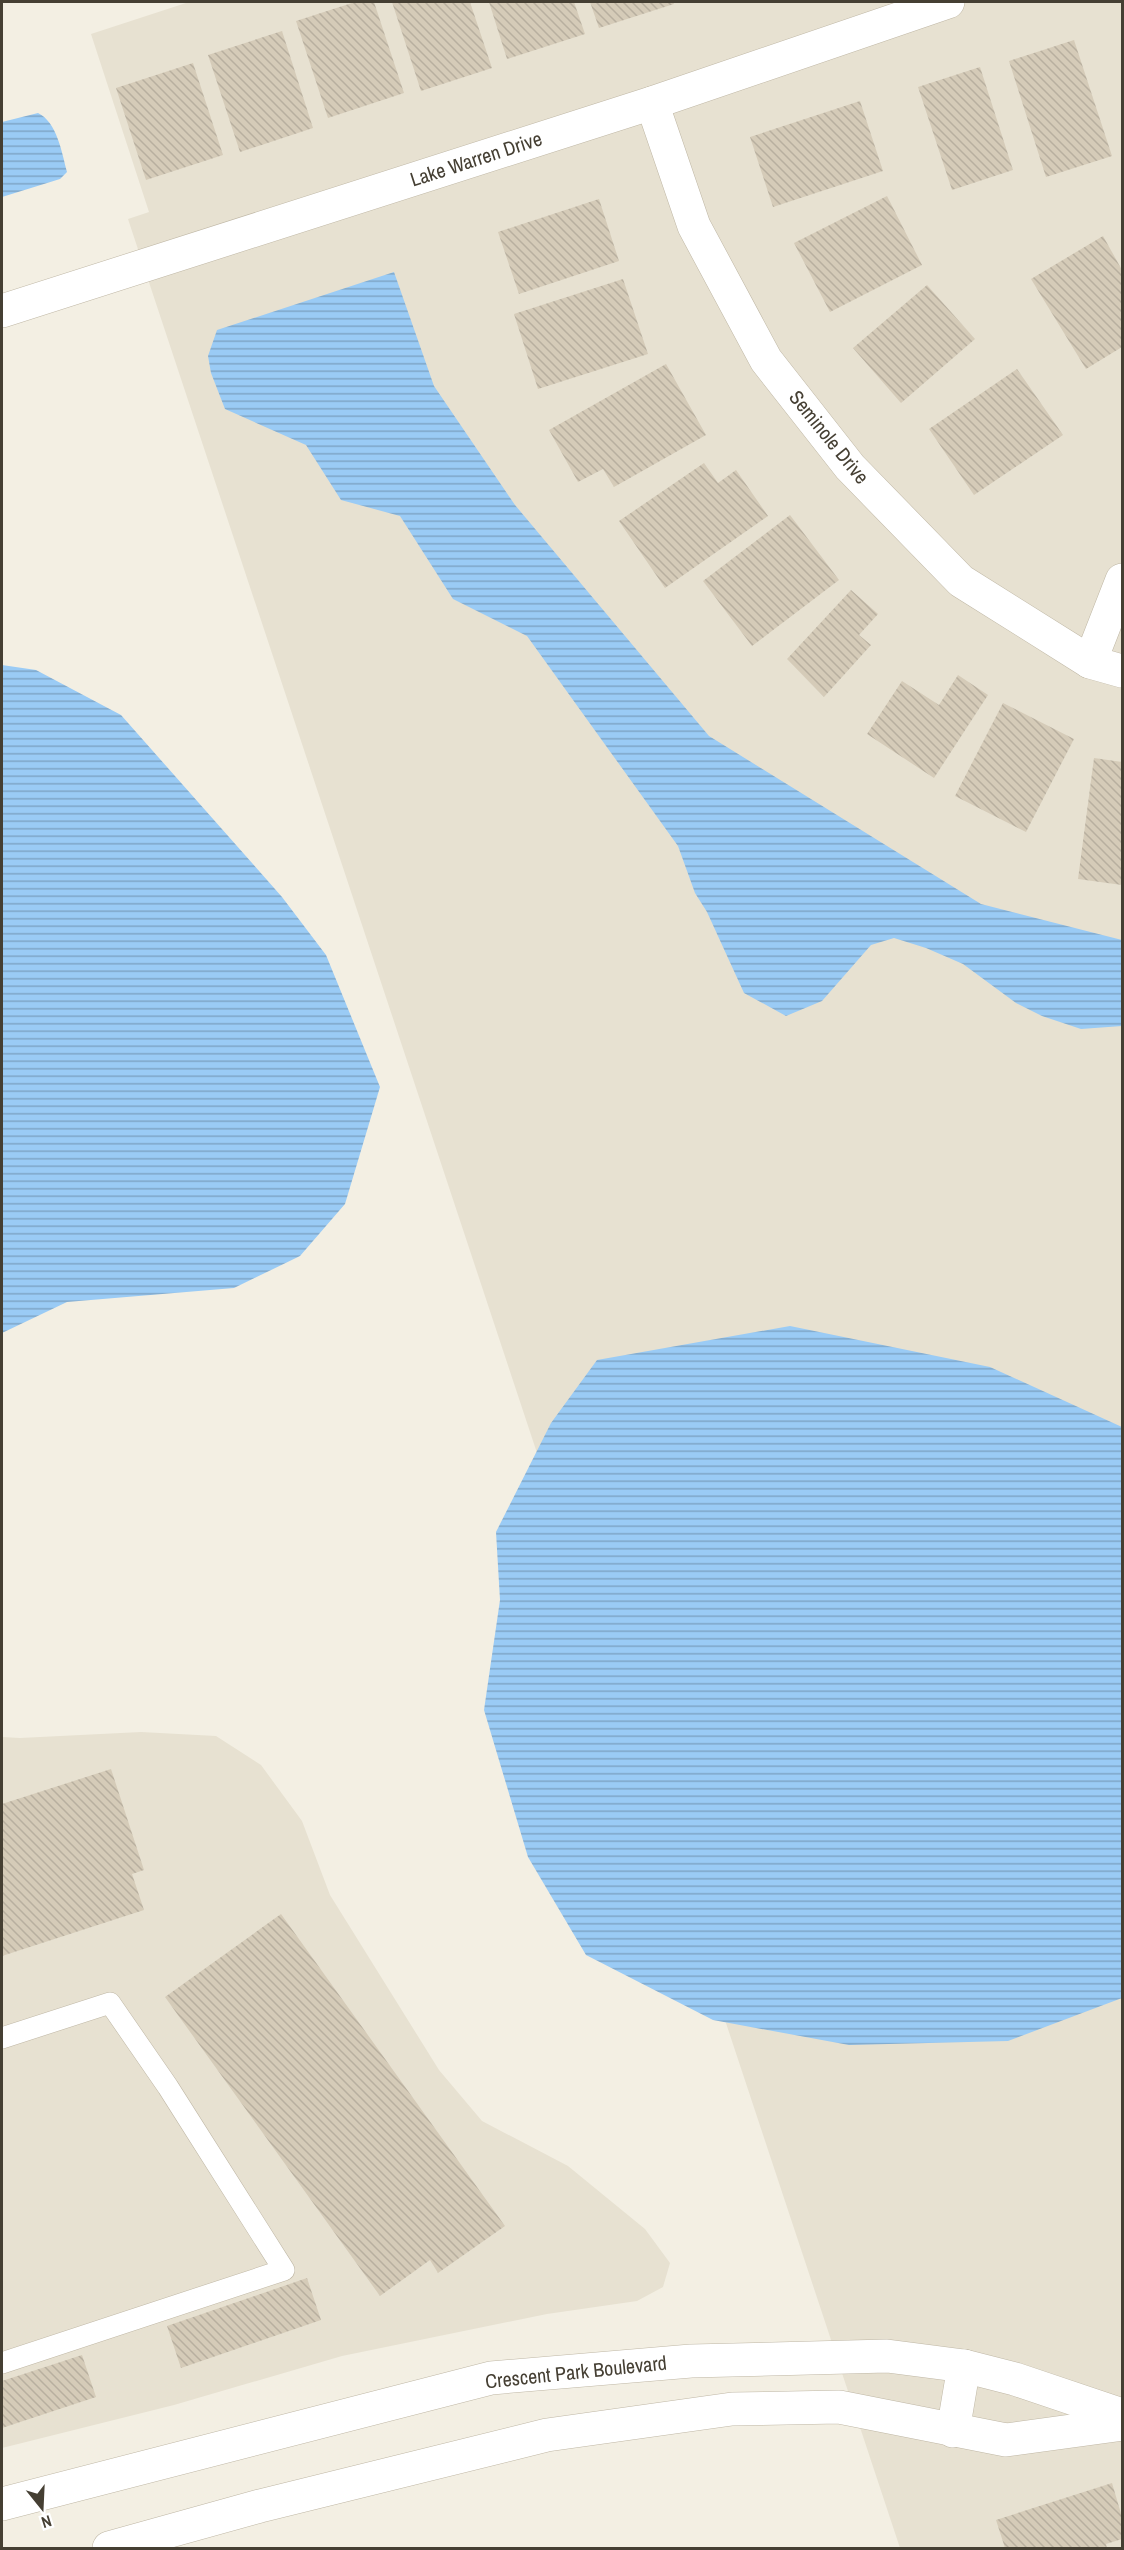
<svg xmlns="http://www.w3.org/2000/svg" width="1124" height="2550" font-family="'Archivo Narrow',sans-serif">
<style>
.residential{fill:#e7e1d1}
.water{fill:url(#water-rules)}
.building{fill:url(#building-back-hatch)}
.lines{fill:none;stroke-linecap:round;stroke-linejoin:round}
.service-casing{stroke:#bfb7a5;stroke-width:22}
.minor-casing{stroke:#bfb7a5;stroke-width:34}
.service{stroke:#fff;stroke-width:21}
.minor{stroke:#fff;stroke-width:33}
.labels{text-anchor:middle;stroke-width:5;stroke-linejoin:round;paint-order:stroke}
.street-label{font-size:20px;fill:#453f33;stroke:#fff}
</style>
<defs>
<pattern id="water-rules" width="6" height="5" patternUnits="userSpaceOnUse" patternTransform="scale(1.5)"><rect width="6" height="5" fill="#9acbf5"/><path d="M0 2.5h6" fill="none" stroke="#7fa6c7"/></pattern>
<pattern id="building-back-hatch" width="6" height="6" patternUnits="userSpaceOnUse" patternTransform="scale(1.5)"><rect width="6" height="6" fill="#d5cbb8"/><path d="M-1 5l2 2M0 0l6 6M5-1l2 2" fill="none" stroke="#b8af9f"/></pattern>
</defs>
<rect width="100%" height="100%" fill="#f3efe3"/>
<g class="residential">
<polygon points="189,2 1122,2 1122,2548 900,2548 128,219 149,212 91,34"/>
<polygon points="141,1732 216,1736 261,1765 302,1821 330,1895 439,2070 482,2121 568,2166 645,2229 670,2263 663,2287 637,2301 547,2314 342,2356 174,2405 2,2448 2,1737 20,1738"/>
</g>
<g class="water">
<path d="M38,113C57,122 62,153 67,172L60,179L2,197V122Z"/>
<polygon points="394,272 434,386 515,505 709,736 981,904 1122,940 1122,1026 1081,1029 1042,1016 1016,1003 963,964 926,948 894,938 871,945 822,1001 786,1016 744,993 707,912 695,893 678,846 527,636 453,599 400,516 341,500 306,445 225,409 211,373 208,356 217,330"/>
<polygon points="2,665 36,670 121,715 282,897 326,955 380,1087 345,1204 300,1256 234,1288 67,1302 2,1333"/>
<polygon points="790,1326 990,1367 1122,1427 1122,1998 1008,2041 849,2045 713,2020 586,1955 528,1857 484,1710 500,1600 496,1532 551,1423 597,1360"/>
</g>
<g class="building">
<polygon points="355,2 374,2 404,93 328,118 296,21"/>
<polygon points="392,2 470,2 492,68 421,91"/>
<polygon points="489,2 574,2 585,34 507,59"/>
<polygon points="590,2 673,2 674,4 599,28"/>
<polygon points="282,31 313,128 240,152 208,55"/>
<polygon points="1074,40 1112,156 1046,177 1009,61"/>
<polygon points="193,63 223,155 146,180 116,88"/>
<polygon points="980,67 1013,170 952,190 918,87"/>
<polygon points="860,101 883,171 773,207 750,137"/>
<polygon points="887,196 922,265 830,312 794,243"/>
<polygon points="599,199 619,261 519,294 498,232"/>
<polygon points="1103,236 1122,270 1122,347 1086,369 1031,279"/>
<polygon points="623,279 648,354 538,389 514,314"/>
<polygon points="927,285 975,339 901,403 853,348"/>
<polygon points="666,364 706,435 614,487 603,469 578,482 549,430"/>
<polygon points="1017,369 1063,435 974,495 929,429"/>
<polygon points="704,463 718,483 736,470 768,516 665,588 619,521"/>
<polygon points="790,515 839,580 752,646 703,581"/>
<polygon points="851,590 878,614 859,635 871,645 824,697 787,659"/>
<polygon points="958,675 988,695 934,778 867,734 902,681 939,705"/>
<polygon points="1003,703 1074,739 1026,832 955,796"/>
<polygon points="1094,758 1122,762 1122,885 1078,879"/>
<polygon points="111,1769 144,1870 132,1874 144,1910 2,1956 2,1804"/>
<polygon points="281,1914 505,2226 438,2273 430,2260 380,2296 165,1997"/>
<polygon points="307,2278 321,2320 181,2368 167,2326"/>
<polygon points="82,2355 96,2397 2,2428 2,2381"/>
<polygon points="1112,2483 1122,2517 1122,2539 1106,2544 1107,2548 1005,2548 996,2520"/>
</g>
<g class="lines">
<defs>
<polyline id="service" points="2,2038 110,2003 168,2087 284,2270 2,2363"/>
<g id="minor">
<polyline points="652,103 694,226 766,360 850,467 961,581 1090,662 1122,671"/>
<polyline points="2,311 652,103 948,2"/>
<polyline points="1090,662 1122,580"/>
<polyline points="953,2431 964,2366"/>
<polyline points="2,2504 491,2378 691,2361 887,2356 964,2366 1015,2379 1122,2415"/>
<polyline points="109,2548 260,2506 547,2435 732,2409 839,2407 1006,2440 1122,2424"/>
</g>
</defs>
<use href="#service" class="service-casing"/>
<use href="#minor" class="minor-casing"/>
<use href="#service" class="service"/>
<use href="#minor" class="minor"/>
</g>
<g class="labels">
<g class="street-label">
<text transform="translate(476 159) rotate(-18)" y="7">Lake Warren Drive</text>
<text transform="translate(829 437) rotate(51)" y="7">Seminole Drive</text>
<text transform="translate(576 2372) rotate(-6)" y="7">Crescent Park Boulevard</text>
</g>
</g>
<rect width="1124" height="2550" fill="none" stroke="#453f33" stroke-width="6"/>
<g transform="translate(42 2508) rotate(162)" stroke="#ffffff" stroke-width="4.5" paint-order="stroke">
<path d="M0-4.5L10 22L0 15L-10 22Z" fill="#453f33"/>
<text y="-9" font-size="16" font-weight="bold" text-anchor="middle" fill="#453f33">N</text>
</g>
</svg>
